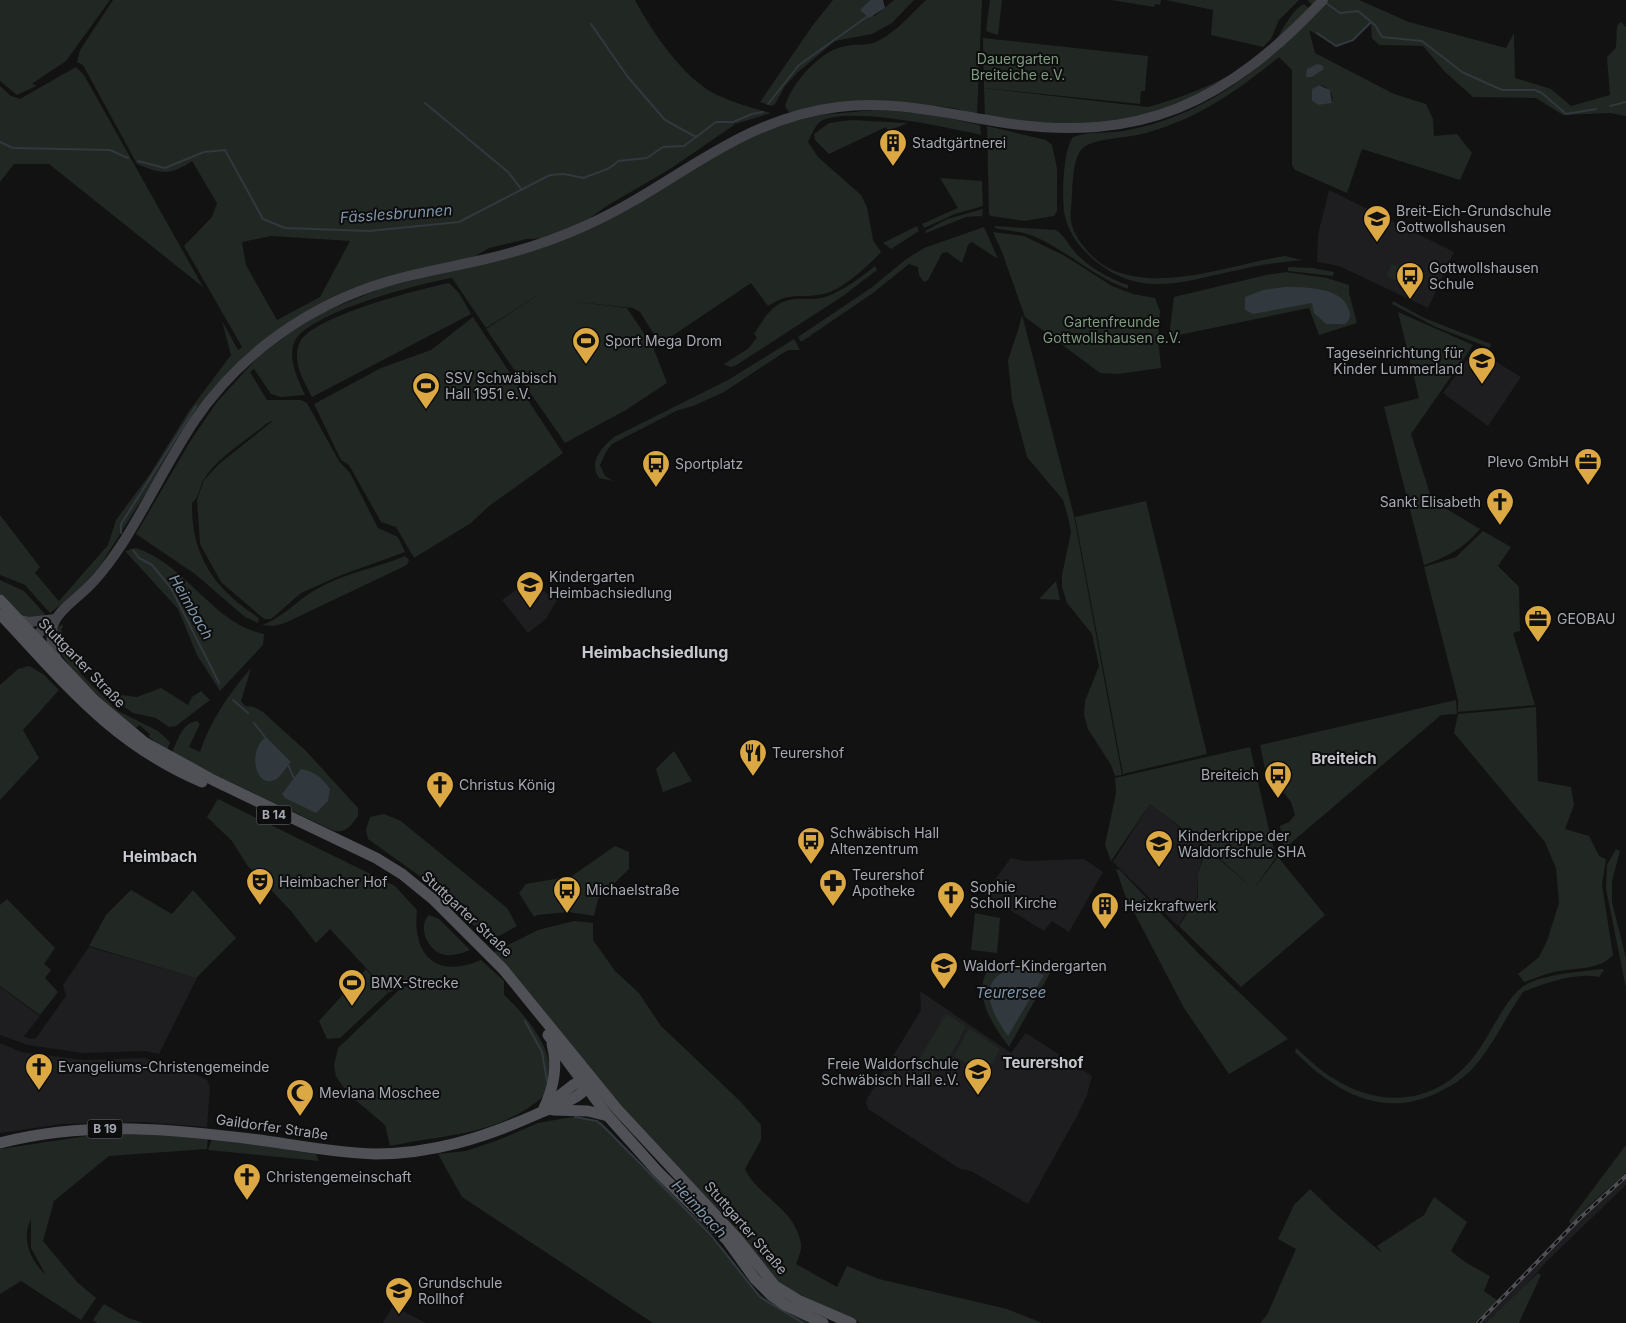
<svg xmlns="http://www.w3.org/2000/svg" width="1626" height="1323" font-family="Inter,sans-serif">
<style>
.built{fill:#1e1e20}
.green{fill:#212722;fill-rule:evenodd}
.water{fill:#31383e}
.lines{fill:none;stroke-linecap:round;stroke-linejoin:round}
.stream{stroke:#31383e;stroke-width:2}
.secondary{stroke:#424348;stroke-width:10}
.primary{stroke:#505156;stroke-width:11}
.rail-casing{stroke:#4f5055;stroke-width:4}
.rail{stroke:#0d0d0e;stroke-width:2;stroke-dasharray:5.5;stroke-linecap:butt}
.labels{text-anchor:middle;stroke-width:4;stroke-linejoin:round;paint-order:stroke}
.shield{fill:#0d0d0e;stroke:#777a81;stroke-width:1}
.shield-label{font-size:12px;font-weight:bold;fill:#a5a9b2}
.park-label{font-size:14px;fill:#7e9b80;stroke:#0d0d0e}
.poi-label{font-size:14px;fill:#a5a9b2;stroke:#0d0d0e;text-anchor:start}
.street-label{font-size:14px;fill:#a5a9b2;stroke:#0d0d0e}
.water-label{font-size:15px;font-style:italic;fill:#8096aa;stroke:#0d0d0e}
.neighbourhood-label{font-size:15px;font-weight:bold;fill:#c6c8cf;stroke:#0d0d0e}
.quarter-label{font-size:16px;font-weight:bold;fill:#c6c8cf;stroke:#0d0d0e}
</style>
<rect width="100%" height="100%" fill="#121213"/>
<g class="built">
<polygon points="1329,190 1454,252 1428,308 1339,266 1317,262 1318,235"/>
<polygon points="1475,349 1521,377 1488,426 1443,393"/>
<polygon points="528,581 557,600 546,619 528,633 502,600"/>
<polygon points="1150,804 1205,847 1198,874 1197,897 1178,926 1113,862"/>
<polygon points="1011,858 1026,861 1084,859 1103,872 1069,932 1052,921 1044,931 984,894"/>
<polygon points="89,947 197,978 159,1054 145,1051 82,1053 28,1045 0,1035 0,987 40,1016 24,1036 30,1039 36,1038 66,996 63,985"/>
<polygon points="920,991 1011,1053 1026,1033 1092,1076 1087,1095 1077,1116 1028,1204 971,1171 960,1169 868,1109 866,1102 868,1097 921,1010"/>
<polygon points="0,1043 21,1052 84,1060 143,1058 181,1066 207,1080 210,1087 207,1127 142,1122 62,1124 0,1133"/>
<polygon points="1626,1173 1626,1185 1547,1261 1519,1293 1486,1323 1474,1323 1498,1301 1588,1206"/>
<polygon points="393,1306 426,1323 383,1323"/>
</g>
<g class="green">
<polygon points="0,0 110,0 66,61 33,83 31,82 36,86 17,95 0,81"/>
<path d="M113,0H635C652,32 684,79 717,95C734,103 752,108 771,113L735,124L739,116L734,125L670,169L605,207L581,225L548,238L527,239L489,248L472,258L394,276L271,335L178,442L100,566L76,593L50,613L25,585L0,575V515L40,567L35,573L59,601L108,545L116,520L150,474L189,411L231,355L222,321L238,350L242,347L184,246L212,217L217,203L192,161C170,176 161,174 137,164L83,65L77,62L80,50ZM271,236L350,241L320,297L277,320L246,265L242,242Z"/>
<polygon points="833,0 870,0 860,10 875,16 894,0 914,0 892,23 872,34 835,41 797,73 785,86 775,104 772,106 760,102 813,25"/>
<path d="M926,0H982L977,115L953,108L920,104L790,114L785,106C792,83 820,50 846,46C858,43 868,47 880,40C898,30 911,14 926,0Z"/>
<polygon points="990,0 1002,0 998,35 986,31"/>
<polygon points="1111,0 1161,0 1160,5 1155,4 1154,7"/>
<polygon points="1166,0 1299,0 1279,20 1271,39 1263,47 1211,35 1213,10"/>
<path d="M1307,0H1359L1409,22L1506,48L1514,33L1515,78L1551,89L1571,106L1610,95L1607,57L1616,48L1617,26L1621,22L1626,27V116L1610,113L1563,115L1536,98L1473,97L1445,72L1423,46L1379,45L1372,38L1371,24L1354,40L1337,47L1309,30L1315,53L1394,94L1426,104L1433,119L1434,136L1457,134L1472,153L1460,180L1362,149L1347,193L1295,170L1292,165V70L1279,57C1246,84 1210,110 1170,125C1159,129 1148,133 1137,135C1124,138 1092,139 1083,148C1071,158 1073,194 1071,209C1069,225 1075,235 1084,247C1129,306 1226,265 1285,256L1302,260C1280,262 1259,265 1238,270C1184,281 1141,300 1093,259C1078,246 1067,231 1064,211C1062,193 1063,151 1073,137C1086,132 1101,133 1115,132C1128,131 1140,127 1153,124C1221,104 1270,60 1319,11ZM1319,85C1328,86 1334,93 1332,102L1318,105L1312,101L1315,87Z"/>
<path d="M1304,4L1310,9C1288,31 1267,51 1243,71C1172,129 1071,129 985,117L984,88L1148,107C1188,96 1241,75 1271,46C1283,33 1288,13 1304,4Z"/>
<polygon points="983,38 1148,56 1145,91 1141,91 1140,104 984,88"/>
<polygon points="76,67 84,75 203,287 49,164 14,164 0,182 0,86 11,96 20,99"/>
<path d="M874,110L925,113L980,125L981,135C950,128 845,105 820,122C814,127 811,136 808,142L818,157L861,195L867,207L873,240L881,252C868,266 842,290 824,294C800,299 791,291 768,306L751,283L660,344L640,312L633,308L568,301L627,308L653,347L667,383L626,410L565,443L486,329L547,289L486,328L452,278C422,283 305,313 294,343C288,360 298,379 305,395L281,397L271,394L254,369L250,372L267,400H301L307,403L339,461L350,473L378,528L398,537L405,552L339,576L301,593L277,614L271,619H264L221,582L200,544L197,500L204,480L219,464L274,420L266,424C246,441 218,457 204,479C199,487 200,497 192,503C191,555 214,588 256,616L259,619L258,623L245,617L195,574L136,534L191,440L217,402L259,356L292,331L324,312L382,288L544,247L753,136L791,122L821,115Z"/>
<polygon points="851,120 908,123 888,131 886,127 829,154 815,140 814,134 829,123"/>
<polygon points="987,126 1046,140 1052,145 1057,168 1057,211 1054,216 1024,221 991,216 989,214"/>
<polygon points="940,178 982,181 983,206 955,214 924,228 922,224 958,208"/>
<polygon points="983,209 982,216 966,217 926,233 925,231 947,219"/>
<polygon points="917,226 919,231 891,249 883,243"/>
<path d="M995,226L1056,230C1064,235 1068,244 1074,251C1088,267 1109,279 1128,285V289C1093,277 1067,250 1033,236C1020,231 1008,231 995,228Z"/>
<polygon points="984,227 998,259 972,242 968,245 962,263 947,252 942,253 928,280 924,282 919,275 918,267 909,264 873,293 801,342 798,337 871,288 905,260 924,248"/>
<polygon points="993,232 1024,236 1065,256 1112,286 1133,294 1155,298 1160,311 1158,338 1161,368 1118,374 1100,373 1025,317 1002,252"/>
<polygon points="1392,264 1408,270 1401,283 1386,276"/>
<path d="M875,266L877,270L843,296L735,366L730,367L724,364L749,348L757,337L754,334C763,320 772,303 790,300C802,297 813,301 825,297C843,291 860,278 875,266Z"/>
<polygon points="1288,267 1313,268 1334,272 1333,276 1288,271"/>
<polygon points="1286,272 1327,278 1349,285 1349,293 1357,323 1319,335 1309,308 1169,337 1174,297 1266,275"/>
<path d="M449,283L459,293L471,314L312,397C304,381 291,361 300,342C313,316 420,289 449,283Z"/>
<polygon points="1393,301 1424,318 1491,344 1490,348 1436,327 1392,304"/>
<polygon points="1020,307 1074,516 1122,775 1115,776 1111,765 1088,729 1084,715 1085,701 1099,666 1092,634 1067,603 1062,587 1062,575 1071,532 1068,517 1063,500 1027,457 1012,400 1008,360 1019,327 1022,315"/>
<path d="M1398,312L1473,345L1411,434L1432,500L1480,529C1464,548 1447,557 1424,565L1384,407L1419,398Z"/>
<polygon points="473,317 563,453 489,506 471,523 414,558 396,527 381,522 349,465 341,460 314,404 381,368 431,350"/>
<path d="M794,339L800,350H789L783,353L724,392L693,406L676,411L612,444L606,452L600,465L605,476L613,481L599,478C588,462 602,447 614,437L728,380Z"/>
<polygon points="1146,501 1207,754 1123,774 1075,517"/>
<polygon points="1483,531 1511,547 1498,566 1519,587 1520,631 1513,633 1535,705 1458,712 1458,700 1424,567 1456,557"/>
<path d="M136,548C186,564 213,624 264,634L263,645L220,691L197,655L178,609L125,551Z"/>
<path d="M405,556L409,560L407,565L285,623L273,626L262,625C283,618 298,599 317,589C344,573 377,568 405,556Z"/>
<path d="M0,580L24,591L45,614C27,628 12,606 0,594Z"/>
<polygon points="1056,581 1060,600 1040,599 1040,598"/>
<path d="M62,624L63,627L61,629L73,660L81,674L118,711L158,731L170,742L167,750L149,737L150,734L139,725L136,728C120,715 31,646 62,624Z"/>
<polygon points="29,666 43,674 59,690 23,730 39,758 0,800 0,685 18,669"/>
<path d="M251,668L241,701L245,706L254,707L263,712L306,751L358,808V816C351,825 347,833 334,831L171,754C178,741 181,723 197,721L200,724L189,747L200,752C211,719 229,694 251,668Z"/>
<polygon points="161,688 188,705 192,697 201,691 210,700 176,726 169,727 156,718 133,713 114,700 121,695 137,697"/>
<polygon points="1456,700 1457,714 1441,715 1284,849 1280,826 1289,822 1295,815 1291,802 1265,769 1260,745"/>
<path d="M1536,707L1538,781L1571,787L1574,805L1565,829L1589,836L1599,856L1606,859L1602,885L1613,955C1601,970 1573,968 1554,972C1544,974 1534,979 1524,982L1518,974L1539,957L1547,941L1559,903L1556,868L1545,842L1454,733L1458,714Z"/>
<polygon points="1250,747 1272,843 1277,856 1253,890 1278,857 1325,915 1241,987 1179,926 1198,897 1198,874 1206,848 1251,887 1207,847 1150,804 1111,861 1105,845 1116,793 1115,778"/>
<polygon points="674,751 692,781 663,792 656,769"/>
<path d="M218,799L395,886L417,910C412,956 437,979 481,960L504,981V995C522,1012 544,1037 549,1062C552,1073 547,1086 544,1096C498,1136 445,1134 390,1146L385,1125L347,1093L336,1076L334,1065L338,1048L401,988L438,978L400,986L389,993L330,929L316,943L290,910L247,865L232,841L207,817Z"/>
<polygon points="384,814 401,821 507,908 517,926 490,941 428,882 368,839 366,830 370,817"/>
<polygon points="615,846 629,852 629,869 598,899 594,916 569,912 537,915 534,917 519,893 526,884 572,876"/>
<polygon points="1616,849 1620,851 1612,881 1612,902 1626,958 1626,988 1606,889 1607,865"/>
<polygon points="1116,869 1120,870 1200,955 1288,1039 1229,1074 1184,1008 1125,895"/>
<polygon points="131,890 172,914 193,890 236,938 196,978 89,946 106,915"/>
<polygon points="7,899 55,948 44,964 51,970 45,978 58,992 40,1015 0,986 0,905"/>
<polygon points="975,913 1000,918 997,953 971,950"/>
<path d="M429,915L439,919L470,950C460,954 449,958 439,953C426,946 418,926 429,915Z"/>
<path d="M574,921L593,923V940L615,971L639,993L661,1026L739,1100L761,1125V1140L745,1169C759,1198 795,1208 801,1244C802,1250 798,1258 796,1264L837,1287L847,1266L879,1279L1007,1309L1042,1323H860L784,1287L761,1264L743,1237L726,1217L643,1134L492,953L538,930Z"/>
<path d="M1012,964L1038,967L1050,973L1009,1047C993,1025 972,996 988,969Z"/>
<polygon points="366,969 388,993 340,1038 327,1039 319,1021"/>
<path d="M1602,969L1604,970L1599,977C1575,972 1546,983 1523,992C1506,1016 1493,1046 1473,1068C1463,1079 1451,1086 1439,1092C1383,1120 1335,1092 1295,1052L1296,1048C1308,1058 1318,1069 1331,1077C1383,1111 1441,1104 1478,1051C1491,1033 1504,1002 1521,988C1539,974 1579,972 1602,969Z"/>
<polygon points="946,1014 966,1026 951,1055 938,1063 931,1078 922,1072 925,1065 923,1064 919,1070 909,1064 913,1058 918,1061"/>
<polygon points="969,1028 1000,1049 985,1075 954,1056"/>
<polygon points="572,1117 584,1118 601,1122 723,1248 754,1288 768,1302 808,1323 653,1323 462,1197 438,1154 466,1151 501,1139 538,1123"/>
<path d="M113,1132L208,1136L207,1149L109,1156L54,1201L43,1241L77,1282L96,1298L81,1320L21,1281L0,1294V1149ZM31,1219V1248L46,1275C30,1260 21,1239 31,1219Z"/>
<polygon points="212,1139 316,1154 319,1161 208,1150"/>
<polygon points="1626,1145 1626,1173 1588,1206 1571,1225 1569,1221"/>
<polygon points="1310,1189 1337,1215 1382,1253 1377,1246 1424,1215 1434,1197 1467,1222 1451,1251 1465,1262 1490,1276 1484,1291 1498,1301 1474,1323 1260,1323 1267,1315 1296,1249 1278,1239 1294,1205"/>
<polygon points="1538,1273 1541,1275 1519,1323 1486,1323"/>
<polygon points="104,1304 128,1318 144,1323 97,1323 93,1320"/>
</g>
<g class="water">
<polygon points="870,0 883,0 885,8 869,18 860,10"/>
<polygon points="1317,64 1322,65 1324,69 1312,77 1306,77 1307,69"/>
<polygon points="1319,85 1330,90 1332,103 1318,105 1312,101 1312,89"/>
<path d="M1285,287C1305,287 1343,287 1349,310C1351,316 1350,320 1345,324H1326L1314,313L1312,303L1253,314L1245,310V297L1263,290Z"/>
<path d="M266,737L291,762C286,767 281,777 275,780C255,789 247,750 266,737Z"/>
<path d="M301,769C314,771 323,779 330,789L328,801L316,813L285,798L282,794Z"/>
<path d="M1023,968L1044,975L1008,1036C996,1019 975,986 1004,972C1009,969 1018,969 1023,968Z"/>
</g>
<g class="lines">
<g class="stream">
<polyline points="1326,3 1340,13 1358,11 1375,25 1382,37 1422,41 1462,72 1502,90 1535,90 1542,93 1566,114 1596,109"/>
<polyline points="591,24 627,76 665,120 696,137"/>
<polyline points="1317,33 1336,46 1353,40 1371,22"/>
<polyline points="425,103 508,172 522,190"/>
<polyline points="768,104 799,65 868,16"/>
<polyline points="1610,106 1626,102"/>
<polyline points="0,142 13,148 110,150 128,158"/>
<path d="M138,161L165,168L204,152L225,150L263,219L285,228L369,231L459,222L550,175L564,174L584,178C596,172 610,171 618,161L647,158L663,147L684,146L716,122H733L752,114L763,112"/>
<polyline points="121,533 121,524 196,406"/>
<polyline points="133,550 139,558 152,565 171,588 219,683"/>
<polyline points="233,700 248,713"/>
<polyline points="254,723 265,737"/>
<polyline points="288,765 294,778"/>
<polyline points="525,1021 542,1052 547,1081"/>
<polyline points="575,1117 597,1121 606,1129 710,1234 760,1297 803,1323"/>
</g>
<g class="secondary">
<polyline points="19,620 29,622 55,619"/>
<polyline points="39,633 51,622"/>
<path d="M57,660C52,648 49,635 54,623C59,610 76,599 86,589C101,575 113,558 124,541C149,501 169,459 195,420C240,354 309,305 386,282C416,273 446,268 477,261C514,253 552,241 587,225C676,185 735,120 838,107C893,100 944,113 999,122C1142,145 1227,102 1323,0"/>
</g>
<g class="primary">
<polyline points="0,600 94,700 144,742 213,780 376,858 402,874 434,900 503,969 617,1109 737,1238 775,1286 798,1300 851,1323"/>
<path d="M0,614C65,683 111,743 202,782"/>
<polyline points="548,1035 608,1116 658,1172 727,1240 755,1279 772,1296 785,1305 823,1323"/>
<polyline points="546,1106 573,1085 587,1078"/>
<path d="M544,1108C554,1087 558,1066 552,1044"/>
<polyline points="553,1110 588,1111 608,1116"/>
<path d="M0,1143C88,1120 178,1129 266,1141C302,1146 338,1153 375,1154C432,1154 483,1138 535,1115C553,1107 578,1101 590,1084"/>
</g>
<defs>
<polyline id="rail" points="1478,1323 1580,1218 1626,1176"/>
</defs>
<use href="#rail" class="rail-casing"/>
<use href="#rail" class="rail"/>
</g>
<defs>
<symbol id="building-pin" viewBox="-11 -11 22 30"><path d="M0 17L-7.5 6A9.5 9.5 0 1 1 7.5 6Z" fill="#dba843" stroke="#0d0d0e"/><path d="M-4-6H4V6H1V3H-1V6H-4ZM-2.5-4.3h1.7v1.8h-1.7ZM.8-4.3h1.7v1.8H.8ZM-2.5-1h1.7V.8h-1.7ZM.8-1h1.7V.8H.8Z" fill="#111"/></symbol>
<symbol id="school-pin" viewBox="-11 -11 22 30"><path d="M0 17L-7.5 6A9.5 9.5 0 1 1 7.5 6Z" fill="#dba843" stroke="#0d0d0e"/><path d="M0-5L7-2L0 1L-7-2ZM-4 1L0 2.5L4 1V4Q0 6-4 4Z" fill="#111"/></symbol>
<symbol id="bus-pin" viewBox="-11 -11 22 30"><path d="M0 17L-7.5 6A9.5 9.5 0 1 1 7.5 6Z" fill="#dba843" stroke="#0d0d0e"/><path d="M-5-6H5V4H4V6H2V4H-2V6H-4V4H-5ZM-3.5-4V0h7V-4ZM-3.5 1.2v1.5H-2V1.2ZM2 1.2v1.5H3.5V1.2Z" fill="#111"/></symbol>
<symbol id="stadium-pin" viewBox="-11 -11 22 30"><path d="M0 17L-7.5 6A9.5 9.5 0 1 1 7.5 6Z" fill="#dba843" stroke="#0d0d0e"/><path d="M0-5a6.5 5 0 1 0 0 10a6.5 5 0 1 0 0-10ZM-3.5-1.8h7v3.6h-7Z" fill="#111"/></symbol>
<symbol id="office-pin" viewBox="-11 -11 22 30"><path d="M0 17L-7.5 6A9.5 9.5 0 1 1 7.5 6Z" fill="#dba843" stroke="#0d0d0e"/><path d="M-6-3h4V-5.5h4V-3h4V5H-6ZM-1-4.5V-3h2v-1.5ZM-6 0V1H6V0Z" fill="#111"/></symbol>
<symbol id="church-pin" viewBox="-11 -11 22 30"><path d="M0 17L-7.5 6A9.5 9.5 0 1 1 7.5 6Z" fill="#dba843" stroke="#0d0d0e"/><path d="M-1.2-6h2.4v3.5h3.3v2.4h-3.3V6h-2.4V-.1h-3.3v-2.4h3.3Z" fill="#111"/></symbol>
<symbol id="restaurant-pin" viewBox="-11 -11 22 30"><path d="M0 17L-7.5 6A9.5 9.5 0 1 1 7.5 6Z" fill="#dba843" stroke="#0d0d0e"/><path d="M-5-6h1v4h1v-4h1v4h1v-4h1v5L-1.5 .5V6h-2V.5L-5-1ZM5-6V6H3V1.5H1.5Q1.5-4 5-6Z" fill="#111"/></symbol>
<symbol id="theatre-pin" viewBox="-11 -11 22 30"><path d="M0 17L-7.5 6A9.5 9.5 0 1 1 7.5 6Z" fill="#dba843" stroke="#0d0d0e"/><path d="M-5-5.5Q0-4 5-5.5V0Q5 5 0 6Q-5 5-5 0ZM-3.3-2.5H-1v1.5H-3.3ZM1-2.5H3.3v1.5H1ZM-2.8 1Q0 5.5 2.8 1Z" fill="#111"/></symbol>
<symbol id="pharmacy-pin" viewBox="-11 -11 22 30"><path d="M0 17L-7.5 6A9.5 9.5 0 1 1 7.5 6Z" fill="#dba843" stroke="#0d0d0e"/><path d="M-2-6h4v4h4v4h-4v4h-4v-4h-4v-4h4Z" fill="#111"/></symbol>
<symbol id="mosque-pin" viewBox="-11 -11 22 30"><path d="M0 17L-7.5 6A9.5 9.5 0 1 1 7.5 6Z" fill="#dba843" stroke="#0d0d0e"/><path d="M3.5-4.9A6 6 0 1 0 3.5 4.9A5 5 0 1 1 3.5-4.9Z" fill="#111"/></symbol>
</defs>
<g fill-rule="evenodd">
<use href="#building-pin" x="877" y="127" width="32" height="43"/>
<use href="#school-pin" x="1361" y="203" width="32" height="43"/>
<use href="#bus-pin" x="1394" y="260" width="32" height="43"/>
<use href="#stadium-pin" x="570" y="325" width="32" height="43"/>
<use href="#school-pin" x="1466" y="345" width="32" height="43"/>
<use href="#stadium-pin" x="410" y="370" width="32" height="43"/>
<use href="#office-pin" x="1572" y="446" width="32" height="43"/>
<use href="#bus-pin" x="640" y="448" width="32" height="43"/>
<use href="#church-pin" x="1484" y="486" width="32" height="43"/>
<use href="#school-pin" x="514" y="569" width="32" height="43"/>
<use href="#office-pin" x="1522" y="603" width="32" height="43"/>
<use href="#restaurant-pin" x="737" y="737" width="32" height="43"/>
<use href="#bus-pin" x="1262" y="759" width="32" height="43"/>
<use href="#church-pin" x="424" y="769" width="32" height="43"/>
<use href="#bus-pin" x="795" y="825" width="32" height="43"/>
<use href="#school-pin" x="1143" y="828" width="32" height="43"/>
<use href="#theatre-pin" x="244" y="866" width="32" height="43"/>
<use href="#pharmacy-pin" x="817" y="867" width="32" height="43"/>
<use href="#bus-pin" x="551" y="874" width="32" height="43"/>
<use href="#church-pin" x="935" y="879" width="32" height="43"/>
<use href="#building-pin" x="1089" y="890" width="32" height="43"/>
<use href="#school-pin" x="928" y="950" width="32" height="43"/>
<use href="#stadium-pin" x="336" y="967" width="32" height="43"/>
<use href="#church-pin" x="23" y="1051" width="32" height="43"/>
<use href="#school-pin" x="962" y="1056" width="32" height="43"/>
<use href="#mosque-pin" x="284" y="1077" width="32" height="43"/>
<use href="#church-pin" x="231" y="1161" width="32" height="43"/>
<use href="#school-pin" x="383" y="1275" width="32" height="43"/>
</g>
<g class="labels">
<g class="shield">
<rect x="256.5" y="805.5" width="35" height="19" rx="4"/>
<rect x="87.5" y="1119.5" width="35" height="19" rx="4"/>
</g>
<g class="shield-label">
<text x="274" y="819">B 14</text>
<text x="105" y="1133">B 19</text>
</g>
<g class="park-label">
<text x="1018" y="64">Dauergarten<tspan x="1018" dy="16">Breiteiche e.V.</tspan></text>
<text x="1112" y="327">Gartenfreunde<tspan x="1112" dy="16">Gottwollshausen e.V.</tspan></text>
</g>
<g class="poi-label">
<text x="912" y="148">Stadtgärtnerei</text>
<text x="1396" y="216">Breit-Eich-Grundschule<tspan x="1396" dy="16">Gottwollshausen</tspan></text>
<text x="1429" y="273">Gottwollshausen<tspan x="1429" dy="16">Schule</tspan></text>
<text x="605" y="346">Sport Mega Drom</text>
<text x="1463" y="358" text-anchor="end">Tageseinrichtung für<tspan x="1463" dy="16">Kinder Lummerland</tspan></text>
<text x="445" y="383">SSV Schwäbisch<tspan x="445" dy="16">Hall 1951 e.V.</tspan></text>
<text x="1569" y="467" text-anchor="end">Plevo GmbH</text>
<text x="675" y="469">Sportplatz</text>
<text x="1481" y="507" text-anchor="end">Sankt Elisabeth</text>
<text x="549" y="582">Kindergarten<tspan x="549" dy="16">Heimbachsiedlung</tspan></text>
<text x="1557" y="624">GEOBAU</text>
<text x="772" y="758">Teurershof</text>
<text x="1259" y="780" text-anchor="end">Breiteich</text>
<text x="459" y="790">Christus König</text>
<text x="830" y="838">Schwäbisch Hall<tspan x="830" dy="16">Altenzentrum</tspan></text>
<text x="1178" y="841">Kinderkrippe der<tspan x="1178" dy="16">Waldorfschule SHA</tspan></text>
<text x="852" y="880">Teurershof<tspan x="852" dy="16">Apotheke</tspan></text>
<text x="279" y="887">Heimbacher Hof</text>
<text x="970" y="892">Sophie<tspan x="970" dy="16">Scholl Kirche</tspan></text>
<text x="586" y="895">Michaelstraße</text>
<text x="1124" y="911">Heizkraftwerk</text>
<text x="963" y="971">Waldorf-Kindergarten</text>
<text x="371" y="988">BMX-Strecke</text>
<text x="959" y="1069" text-anchor="end">Freie Waldorfschule<tspan x="959" dy="16">Schwäbisch Hall e.V.</tspan></text>
<text x="58" y="1072">Evangeliums-Christengemeinde</text>
<text x="319" y="1098">Mevlana Moschee</text>
<text x="266" y="1182">Christengemeinschaft</text>
<text x="418" y="1288">Grundschule<tspan x="418" dy="16">Rollhof</tspan></text>
</g>
<g class="street-label">
<text transform="translate(82 663) rotate(46)" y="5">Stuttgarter Straße</text>
<text transform="translate(467 914) rotate(43)" y="5">Stuttgarter Straße</text>
<text transform="translate(272 1127) rotate(8)" y="5">Gaildorfer Straße</text>
<text transform="translate(746 1228) rotate(49)" y="5">Stuttgarter Straße</text>
</g>
<g class="water-label">
<text transform="translate(396 214) rotate(-4)" y="5">Fässlesbrunnen</text>
<text transform="translate(191 607) rotate(60)" y="5">Heimbach</text>
<text x="1011" y="998">Teurersee</text>
<text transform="translate(699 1209) rotate(47)" y="5">Heimbach</text>
</g>
<g class="neighbourhood-label">
<text x="1344" y="764">Breiteich</text>
<text x="160" y="862">Heimbach</text>
<text x="1043" y="1068">Teurershof</text>
</g>
<g class="quarter-label">
<text x="655" y="658">Heimbachsiedlung</text>
</g>
</g>
</svg>
